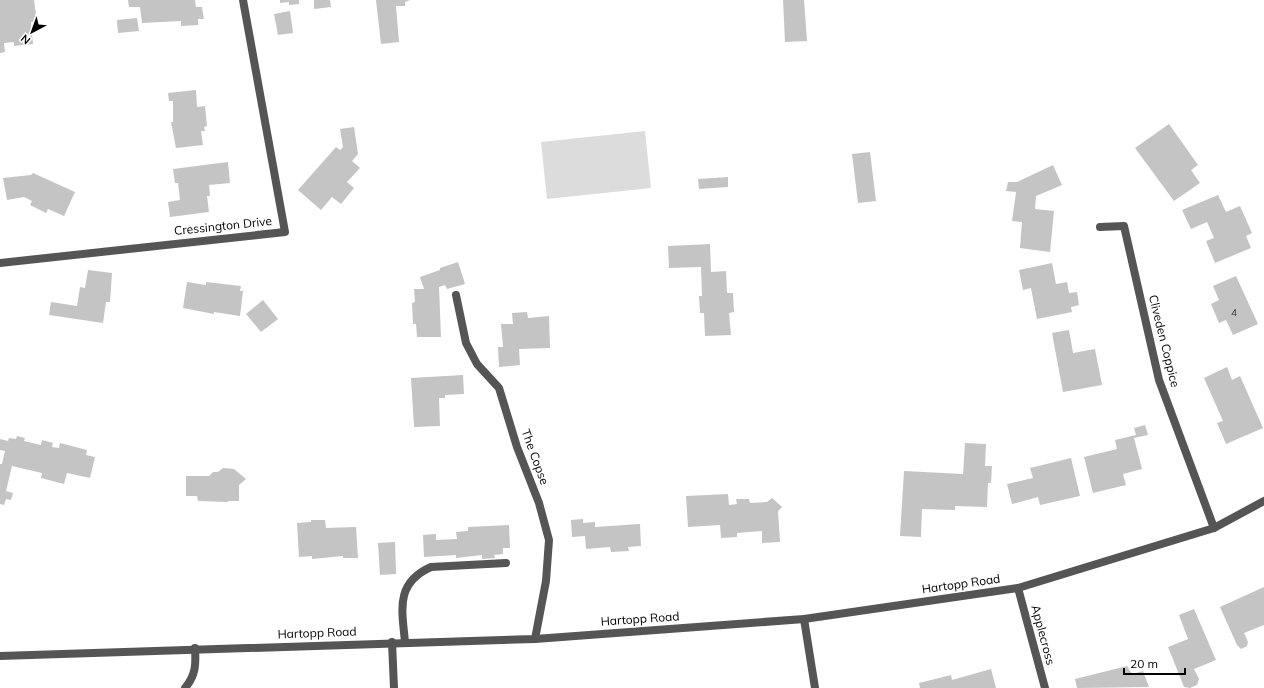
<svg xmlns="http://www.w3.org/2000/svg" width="1264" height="688" font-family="Mulish,sans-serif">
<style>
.green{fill:#dcdcdc}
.building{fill:#c4c4c4}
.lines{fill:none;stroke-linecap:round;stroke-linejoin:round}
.lane{stroke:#555;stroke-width:8}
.street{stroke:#555;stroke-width:8}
.labels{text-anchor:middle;stroke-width:3;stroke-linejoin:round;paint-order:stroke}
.number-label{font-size:10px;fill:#313131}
.street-label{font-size:12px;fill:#000;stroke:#fff}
</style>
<rect width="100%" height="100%" fill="#fff"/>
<polygon class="green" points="645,131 651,188 547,199 541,142"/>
<g class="building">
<polygon points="0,0 34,0 37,21 31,22 33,44 14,46 14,42 4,43 5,52 0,53"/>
<polygon points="128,0 195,0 196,7 202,7 204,19 198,19 198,25 181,26 181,21 142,23 140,7 129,7"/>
<polygon points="280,0 299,0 299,4 289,5 289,2 280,3"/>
<polygon points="314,0 330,0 331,7 314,9"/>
<polygon points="376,0 410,0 405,2 405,6 396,6 399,42 381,44"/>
<polygon points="783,0 804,0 807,41 785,42"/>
<polygon points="290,11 293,33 278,35 274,14"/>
<polygon points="137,18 139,31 118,33 117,20"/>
<polygon points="196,90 197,107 205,106 207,126 204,127 205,131 201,131 203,145 176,148 171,122 173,122 173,101 169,101 168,93"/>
<polygon points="1169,124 1198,165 1191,170 1200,183 1174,201 1135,148"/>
<polygon points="354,127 358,154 352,161 360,168 347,182 354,188 341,204 332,197 321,210 298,190 336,147 340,150 343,147 340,129"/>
<polygon points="870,152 876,201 858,203 852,154"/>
<polygon points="228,162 230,183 209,185 210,196 207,196 209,212 170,217 168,202 180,200 178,183 175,183 173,169"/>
<polygon points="1053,165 1062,185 1036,196 1035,209 1054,211 1050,252 1020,248 1022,222 1012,221 1016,192 1006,191 1008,182 1017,182"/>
<polygon points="33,173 75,192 64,216 48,209 46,213 30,205 32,201 24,197 7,200 3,178 31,175"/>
<polygon points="728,177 728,187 699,189 698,179"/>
<polygon points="1218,195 1226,212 1240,206 1252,233 1246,236 1251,248 1215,263 1206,241 1214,238 1207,222 1191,229 1182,210"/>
<polygon points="710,244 711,272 726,271 727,293 733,293 734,312 729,313 731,335 705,336 704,313 700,313 699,296 702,296 701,267 669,268 668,246"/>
<polygon points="458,262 465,284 447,289 445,285 439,287 441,337 417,337 416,324 413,324 412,303 415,302 414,289 424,289 420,277 440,270 440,268"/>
<polygon points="1052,263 1056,284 1067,282 1069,293 1077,292 1079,305 1071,307 1072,312 1037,319 1031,288 1023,290 1019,270"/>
<polygon points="88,270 112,273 110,302 106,302 103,323 49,315 51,302 77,306 80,287 85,288"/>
<polygon points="1236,276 1258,324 1233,335 1226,320 1219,323 1211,304 1219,300 1213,286"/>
<polygon points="187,282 206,285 206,282 241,286 240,291 243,291 240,316 214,312 214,314 183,308"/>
<polygon points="263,300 278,319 261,332 246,314"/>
<polygon points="527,312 528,318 549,316 550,348 519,349 520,365 499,367 498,347 503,347 501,324 513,324 512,313"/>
<polygon points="1069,330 1073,353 1095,349 1102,385 1063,392 1052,333"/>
<polygon points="1227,367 1232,380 1240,376 1263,428 1226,444 1217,423 1223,421 1204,378"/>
<polygon points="463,375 464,394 445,395 445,398 439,398 440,426 414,427 411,378"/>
<polygon points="1145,425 1148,435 1134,438 1142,469 1123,474 1126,485 1093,493 1084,457 1117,449 1115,440 1136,435 1134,428"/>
<polygon points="17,436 25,438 24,441 41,445 42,440 53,443 52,447 59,448 60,443 87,450 86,455 95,457 90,478 67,473 64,484 41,478 42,473 12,466 6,491 13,493 11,500 6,499 4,505 0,504 0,464 2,464 5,451 0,450 0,439 8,441 9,438 16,439"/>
<polygon points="965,443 986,444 985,466 992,466 991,483 988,483 987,507 955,506 955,510 922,509 921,537 900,536 904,471 963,474"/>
<polygon points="1071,458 1080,496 1040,505 1038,497 1012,504 1007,484 1033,478 1030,468"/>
<polygon points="223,468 234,469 246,479 239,485 239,501 228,501 228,502 198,501 197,496 186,496 186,476 209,476 213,472 218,472"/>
<polygon points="728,494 729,505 737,504 736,499 749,499 750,503 767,502 772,498 782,507 778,511 780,542 762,543 762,531 737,533 737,537 721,538 720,525 688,527 686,496"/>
<polygon points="583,519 583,523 595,522 595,527 640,524 641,546 628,547 629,551 611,552 610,547 586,549 585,536 572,537 571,520"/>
<polygon points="311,520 325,520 326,528 356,527 358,558 343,558 343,556 312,559 312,556 299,557 297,523 311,522"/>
<polygon points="509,525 510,548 503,548 503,554 494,555 495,558 482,559 482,555 456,558 456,555 424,557 423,535 436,534 436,540 457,539 456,532 468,531 468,527"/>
<polygon points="395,542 396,574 380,575 378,543"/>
<polygon points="1264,587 1264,625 1244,633 1248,642 1247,646 1241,649 1237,645 1220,607"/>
<polygon points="1194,609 1216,660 1194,669 1199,679 1197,685 1190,688 1184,687 1168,647 1188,639 1179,615"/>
<polygon points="1127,666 1132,674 1143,671 1149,687 1077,688 1075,679"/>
<polygon points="991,669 996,688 920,688 919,683 951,675 952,680"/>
</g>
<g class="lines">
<g class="lane">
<polyline points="804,619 815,688"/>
<path d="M405,642C402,610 395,583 431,567L506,563"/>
</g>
<g class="street">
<polyline points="1100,227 1124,226 1159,380 1214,528"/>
<polyline points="0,263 285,232 243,0"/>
<polyline points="456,295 466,343 477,364 499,388 517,447 539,503 549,540 546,581 535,639"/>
<polyline points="1018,588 1045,688"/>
<polyline points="392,642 394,688"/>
<polyline points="0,656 535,639 804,619 1018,588 1214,528 1264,501"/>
<path d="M185,688C196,675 196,664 195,648"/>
</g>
</g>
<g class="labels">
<g class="number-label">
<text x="1234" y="316">4</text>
</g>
<g class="street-label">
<text transform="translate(223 226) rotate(-6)" y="4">Cressington Drive</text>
<text transform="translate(1164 341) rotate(76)" y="4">Cliveden Coppice</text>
<text transform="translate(535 457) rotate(70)" y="4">The Copse</text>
<text transform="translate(961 584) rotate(-8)" y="4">Hartopp Road</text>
<text transform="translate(640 619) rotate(-4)" y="4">Hartopp Road</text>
<text transform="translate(317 633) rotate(-2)" y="4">Hartopp Road</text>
<text transform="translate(1043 635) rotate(75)" y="4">Applecross</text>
</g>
</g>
<g transform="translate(32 32) rotate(221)" stroke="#ffffff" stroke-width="3" paint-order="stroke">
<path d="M0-3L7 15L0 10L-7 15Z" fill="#000000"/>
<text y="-6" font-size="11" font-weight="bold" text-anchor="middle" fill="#000000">N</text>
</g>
<path d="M1124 668v6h61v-6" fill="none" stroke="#000000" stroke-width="2"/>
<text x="1130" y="668" font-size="12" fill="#000000" stroke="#ffffff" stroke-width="3" paint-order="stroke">20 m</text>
</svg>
